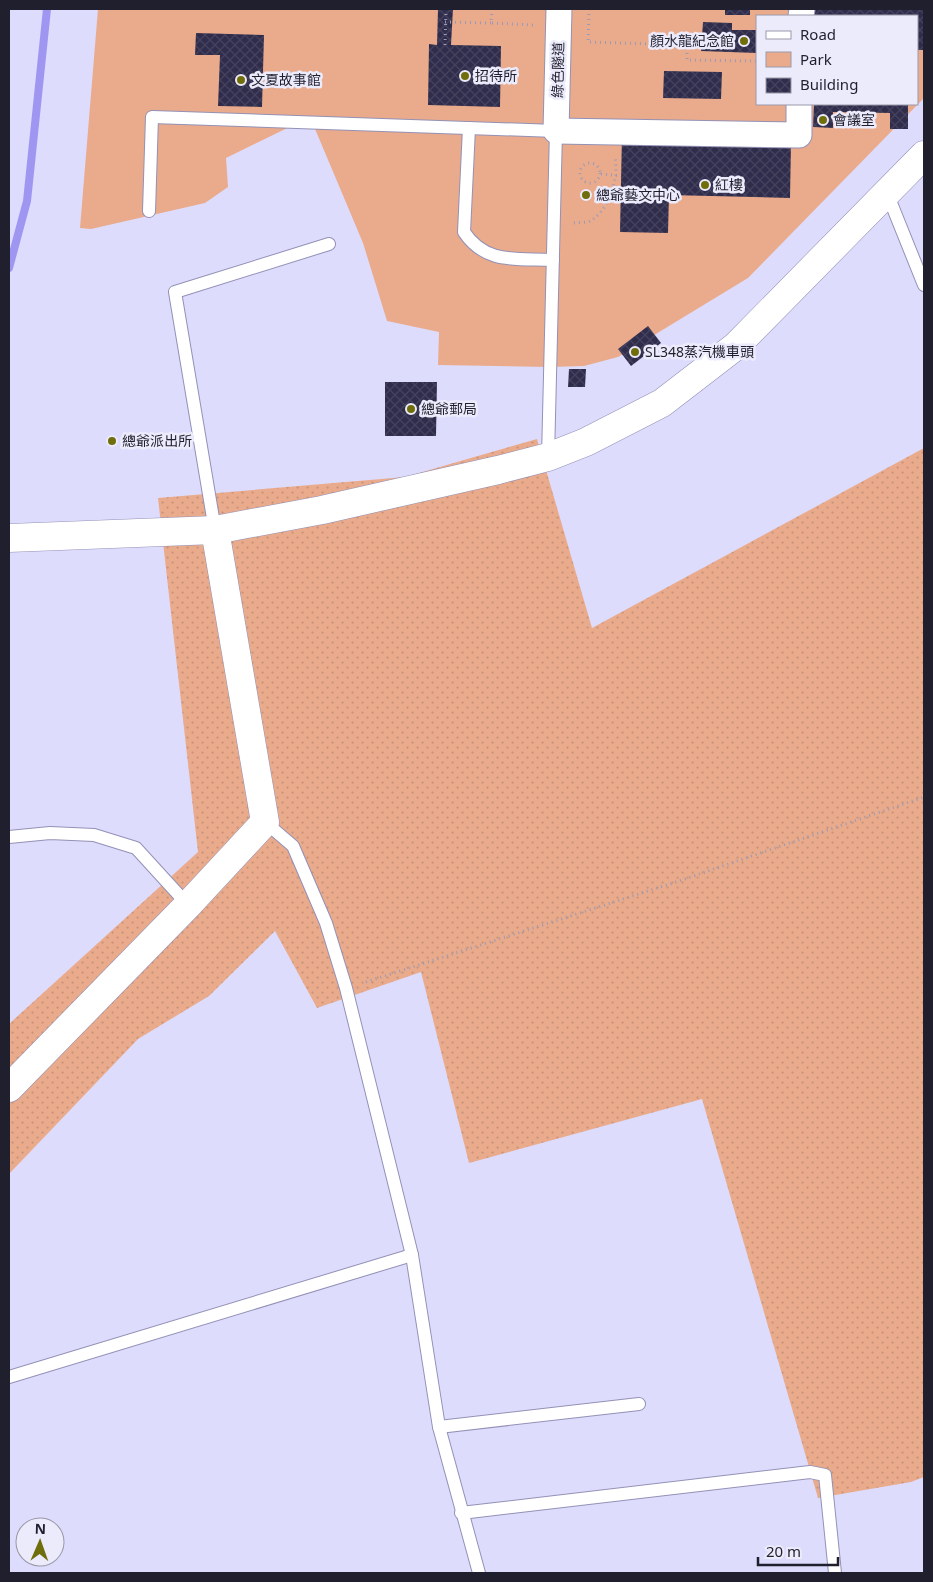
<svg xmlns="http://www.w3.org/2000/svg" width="933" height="1582" font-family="'Noto Sans','Noto Sans TC',sans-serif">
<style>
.grass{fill:url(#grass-dots)}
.park{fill:#eaab8c;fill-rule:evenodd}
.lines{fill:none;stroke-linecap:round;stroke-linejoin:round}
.stream{stroke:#9f96f2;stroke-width:8}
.building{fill:url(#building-cross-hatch)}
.lane-casing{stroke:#9391b6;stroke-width:14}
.street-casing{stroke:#9391b6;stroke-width:27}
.secondary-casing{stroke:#9391b6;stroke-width:29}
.path{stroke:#9b9ab4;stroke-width:3;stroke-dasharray:1 4;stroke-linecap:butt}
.lane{stroke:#fff;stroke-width:12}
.street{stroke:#fff;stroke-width:25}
.secondary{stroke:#fff;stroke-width:28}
.poi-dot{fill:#706d0b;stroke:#ecebfc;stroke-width:2}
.labels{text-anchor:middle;stroke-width:5;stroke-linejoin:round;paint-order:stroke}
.poi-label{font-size:14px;fill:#201f2d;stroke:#ecebfc;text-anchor:start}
.street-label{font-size:14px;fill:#201f2d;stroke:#ecebfc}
</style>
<defs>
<pattern id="grass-dots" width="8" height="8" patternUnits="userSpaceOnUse" patternTransform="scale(1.25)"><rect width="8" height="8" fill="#eaab8c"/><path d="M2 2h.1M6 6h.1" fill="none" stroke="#c89379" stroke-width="1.8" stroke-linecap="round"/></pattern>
<pattern id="building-cross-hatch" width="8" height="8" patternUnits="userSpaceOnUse" patternTransform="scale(1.25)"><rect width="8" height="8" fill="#302d4c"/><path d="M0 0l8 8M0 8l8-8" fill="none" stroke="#45425d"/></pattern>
</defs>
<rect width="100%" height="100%" fill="#dddcfd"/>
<polygon class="grass" points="537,439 592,628 924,448 924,1477 911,1482 818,1498 702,1099 469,1163 421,972 317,1008 275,931 209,996 138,1039 9,1174 9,1024 198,852 158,498 405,477"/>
<path class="park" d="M98,9H924V98L748,278L618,357L584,366L550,367L438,365L439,332L387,321L363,243L310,117L226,158L228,187L205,203L91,229L80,228ZM757,16H917V104H757Z"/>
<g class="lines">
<polyline class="stream" points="9,268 27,201 47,9"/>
</g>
<g class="building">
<polygon points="438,9 453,9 451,45 501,46 500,107 428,105 429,44 437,45"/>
<rect x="725" y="9" width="25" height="6"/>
<polygon points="815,9 924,9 924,50 917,50 917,16 814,16"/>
<polygon points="703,22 732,23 732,30 757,30 757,53 701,51"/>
<polygon points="196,33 264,35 262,107 218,106 220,55 195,55"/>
<polygon points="664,71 722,72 721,99 663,98"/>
<polygon points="814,104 908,104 908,129 890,129 890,113 833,112 833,128 813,127"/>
<polygon points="622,134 791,142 790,198 669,195 668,233 620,232"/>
<polygon points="648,326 661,343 631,366 618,349"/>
<polygon points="569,369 586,369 585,387 568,387"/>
<polygon points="385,382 437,382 436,436 385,436"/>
</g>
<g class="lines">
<defs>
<g id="lane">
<path d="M469,128L464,232C486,265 517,258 553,260"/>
<polyline points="887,193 924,285"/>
<polyline points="149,211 152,117 556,131 548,457"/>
<polyline points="215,530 175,292 329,244"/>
<polyline points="265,822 293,846 326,923 346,988 412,1255 439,1427 479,1573"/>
<polyline points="9,837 50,833 94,835 136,848 188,905"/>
<polyline points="9,1377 412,1255"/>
<polyline points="439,1427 639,1404"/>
<polyline points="461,1513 810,1472 825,1475 835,1573"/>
</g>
<g id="street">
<polyline points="559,9 556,131 799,135 799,104"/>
<polyline points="801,16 802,9"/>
</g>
<g id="secondary">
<polyline points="9,538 215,530 322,510 498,470 548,457 586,442 662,403 736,346 924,155"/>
<polyline points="9,1088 188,905 265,822 215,530"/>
</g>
</defs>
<use href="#lane" class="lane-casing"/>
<use href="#street" class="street-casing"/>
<use href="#secondary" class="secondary-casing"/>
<g class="path">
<polyline points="492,9 491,23 534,25"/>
<polyline points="589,9 588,42 687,45 687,60 757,61"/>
<polyline points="445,22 491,23"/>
<polyline points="445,45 446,9"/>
<circle cx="590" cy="173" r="10"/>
<polyline points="601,174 621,176"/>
<path d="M574,223C579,222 586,223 590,221C610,210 619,177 615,157"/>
<polyline points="366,982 676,882 924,797"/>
</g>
<use href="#lane" class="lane"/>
<use href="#street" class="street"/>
<use href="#secondary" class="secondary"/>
</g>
<g class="poi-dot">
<circle cx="744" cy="41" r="5"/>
<circle cx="465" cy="76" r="5"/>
<circle cx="241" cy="80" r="5"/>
<circle cx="823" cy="120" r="5"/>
<circle cx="705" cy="185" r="5"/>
<circle cx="586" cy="195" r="5"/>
<circle cx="635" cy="352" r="5"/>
<circle cx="411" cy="409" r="5"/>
<circle cx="112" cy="441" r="5"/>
</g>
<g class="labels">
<g class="poi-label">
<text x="734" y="46" text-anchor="end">顏水龍紀念館</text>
<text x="475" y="81">招待所</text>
<text x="251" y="85">文夏故事館</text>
<text x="833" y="125">會議室</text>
<text x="715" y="190">紅樓</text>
<text x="596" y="200">總爺藝文中心</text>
<text x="645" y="357">SL348蒸汽機車頭</text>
<text x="421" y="414">總爺郵局</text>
<text x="122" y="446">總爺派出所</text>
</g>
<g class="street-label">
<text transform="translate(558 70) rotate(-89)" y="5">綠色隧道</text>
</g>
</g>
<rect width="933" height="1582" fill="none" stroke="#201f2d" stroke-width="20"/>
<rect x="756" y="15" width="162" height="90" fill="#ecebfc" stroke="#9a99a9"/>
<rect x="766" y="31" width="25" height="8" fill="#ffffff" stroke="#9a99a9"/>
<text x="800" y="40" font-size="15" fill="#201f2d">Road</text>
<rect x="766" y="52" width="25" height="15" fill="#eaab8c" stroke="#9a99a9"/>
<text x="800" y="65" font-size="15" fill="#201f2d">Park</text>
<rect x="766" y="78" width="25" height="15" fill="url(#building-cross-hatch)" stroke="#9a99a9"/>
<text x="800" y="90" font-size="15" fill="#201f2d">Building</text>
<g transform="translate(40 1542) rotate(2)"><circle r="24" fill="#ecebfc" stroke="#9a99a9"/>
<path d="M0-4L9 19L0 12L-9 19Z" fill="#706d0b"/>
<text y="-8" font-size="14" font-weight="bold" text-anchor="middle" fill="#201f2d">N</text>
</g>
<path d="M758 1557v8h80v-8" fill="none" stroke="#201f2d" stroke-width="2.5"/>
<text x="766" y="1557" font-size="15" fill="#201f2d" stroke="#ecebfc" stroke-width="4" paint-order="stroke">20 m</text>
</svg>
